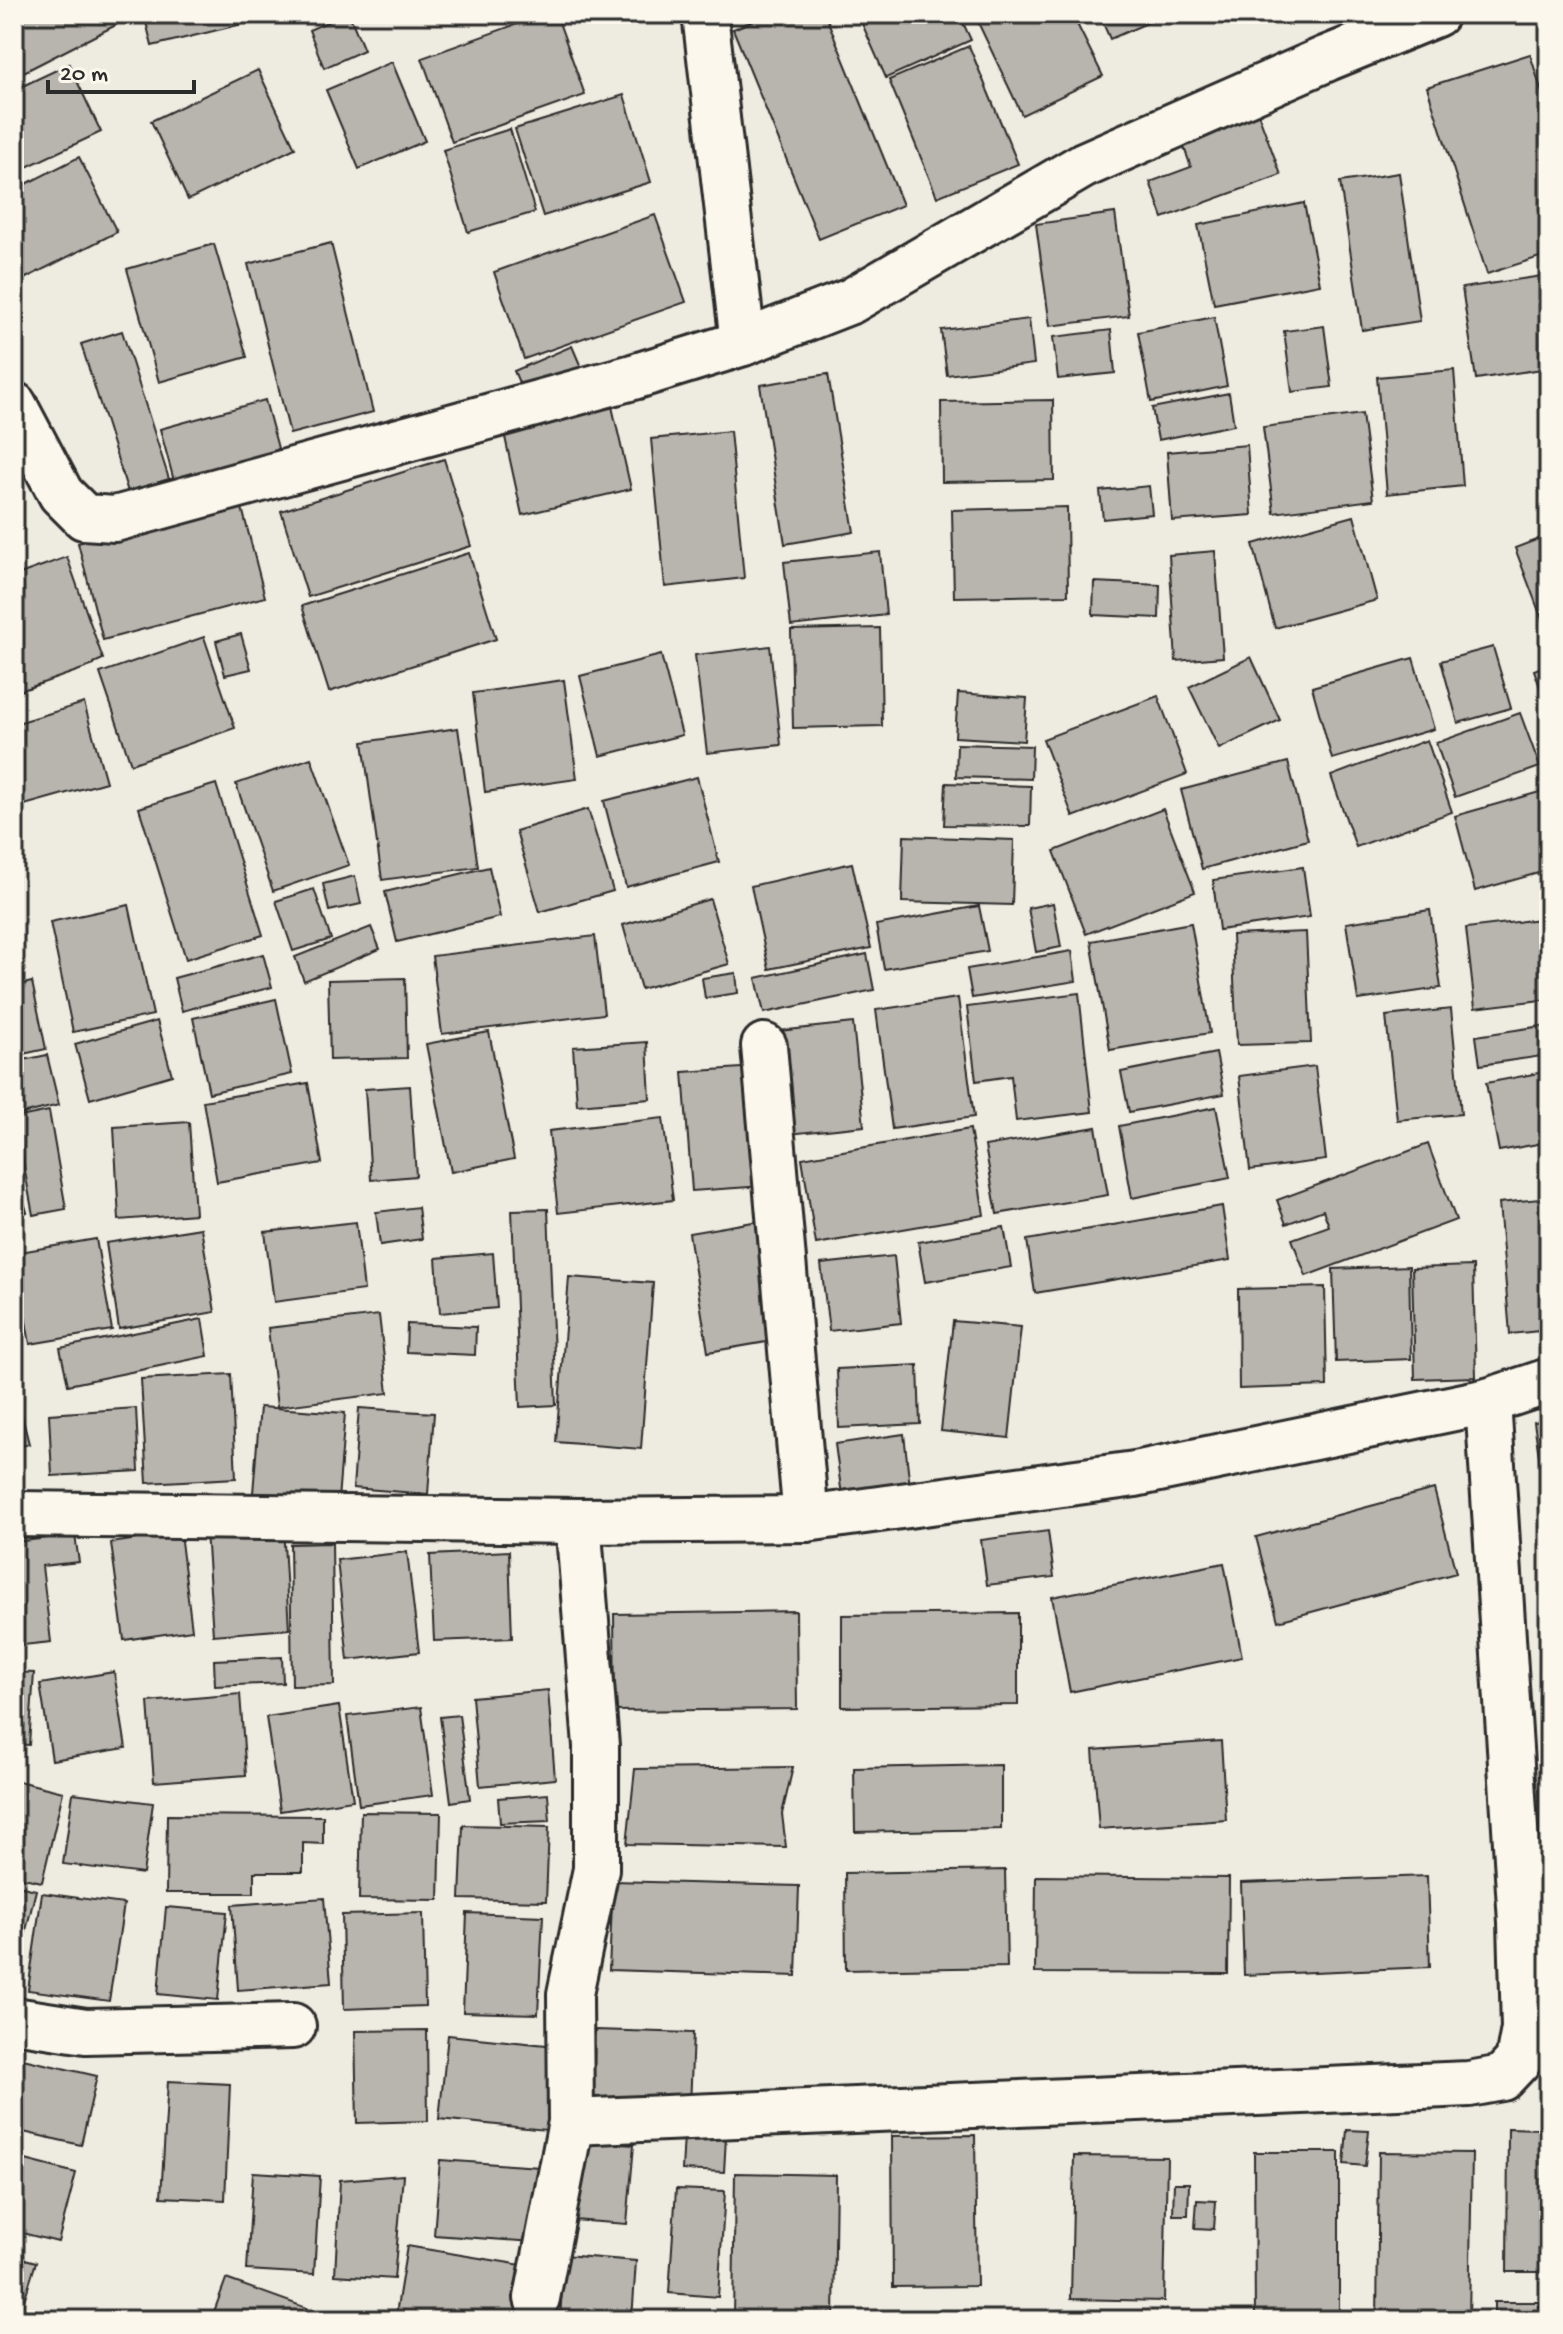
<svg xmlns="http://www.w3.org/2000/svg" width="1563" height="2334" font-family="'Gochi Hand',sans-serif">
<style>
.building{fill:#b8b5ae;stroke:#2b2b2b;stroke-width:2}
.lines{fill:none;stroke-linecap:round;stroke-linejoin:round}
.minor-casing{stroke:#2b2b2b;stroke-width:50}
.minor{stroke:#fbf7ec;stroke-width:44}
</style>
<rect width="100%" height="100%" fill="#eeebe0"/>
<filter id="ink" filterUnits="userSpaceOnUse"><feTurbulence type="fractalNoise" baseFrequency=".0125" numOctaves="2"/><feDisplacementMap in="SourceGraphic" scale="16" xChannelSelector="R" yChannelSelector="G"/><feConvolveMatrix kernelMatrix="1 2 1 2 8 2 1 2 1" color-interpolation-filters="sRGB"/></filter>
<g filter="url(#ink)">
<g class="building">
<polygon points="14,14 110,14 116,25 14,77"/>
<polygon points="144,14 275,14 275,16 152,46"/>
<polygon points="345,14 349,14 364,50 324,68 309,30"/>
<polygon points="545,14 556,14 585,95 452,142 422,58"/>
<polygon points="770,14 825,14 903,205 819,239 733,29"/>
<polygon points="871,14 959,14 971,40 886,78 860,19"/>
<polygon points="974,14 1072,14 1103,76 1022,115"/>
<polygon points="1099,14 1168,14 1110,39"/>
<polygon points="969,46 1018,164 937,197 889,80"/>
<polygon points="1530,54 1549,115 1549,254 1487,274 1427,87"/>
<polygon points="392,62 425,141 359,169 326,90"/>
<polygon points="69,64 101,132 14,173 14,90"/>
<polygon points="258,70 295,148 188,200 151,121"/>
<polygon points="624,95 651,182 543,216 515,129"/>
<polygon points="1255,105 1281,175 1163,218 1150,182 1191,167 1179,133"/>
<polygon points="510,129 535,212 468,232 443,150"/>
<polygon points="79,157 117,232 14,284 14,190"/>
<polygon points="1399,173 1420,321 1362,330 1340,182"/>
<polygon points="1304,203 1320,284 1214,304 1198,225"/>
<polygon points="1115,213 1129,316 1050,326 1036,224"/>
<polygon points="655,215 686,302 524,359 494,272"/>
<polygon points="331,243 373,412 290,434 248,264"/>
<polygon points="214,244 247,357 159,382 127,269"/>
<polygon points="1549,275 1549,368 1476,379 1462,288"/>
<polygon points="1214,317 1227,386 1151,402 1138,332"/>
<polygon points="1029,319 1034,364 947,375 941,330"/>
<polygon points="1324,326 1332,387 1292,392 1284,331"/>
<polygon points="1111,330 1115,373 1058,379 1053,337"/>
<polygon points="122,331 169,479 128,492 81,344"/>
<polygon points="572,346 584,374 526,399 514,371"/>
<polygon points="1454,370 1463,486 1387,494 1377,377"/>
<polygon points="828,374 854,532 785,544 760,385"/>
<polygon points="1229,393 1234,425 1158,440 1152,408"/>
<polygon points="265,400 282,463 177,492 160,429"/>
<polygon points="1053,400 1054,480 942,482 941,402"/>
<polygon points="611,402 631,489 522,515 503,428"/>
<polygon points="1362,414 1373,500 1274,513 1263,427"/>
<polygon points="730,431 744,578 665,587 651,439"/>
<polygon points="1247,445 1252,515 1172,521 1167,452"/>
<polygon points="444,459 471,546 308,597 281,511"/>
<polygon points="1149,486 1152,514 1103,519 1100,491"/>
<polygon points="240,500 265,597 103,640 78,543"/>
<polygon points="1067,507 1068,595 954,597 952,510"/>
<polygon points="1354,516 1377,600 1275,628 1253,544"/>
<polygon points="1549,535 1549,638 1515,548"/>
<polygon points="1215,551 1223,657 1176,661 1169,555"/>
<polygon points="880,552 886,615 791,626 784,562"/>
<polygon points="469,553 496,639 329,692 302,606"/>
<polygon points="67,557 103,659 94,663 94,665 14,693 14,576"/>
<polygon points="1094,582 1160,585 1159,618 1093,615"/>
<polygon points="880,628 882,726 793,728 791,630"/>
<polygon points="241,634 251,669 225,675 216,641"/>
<polygon points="204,637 235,728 131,764 100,673"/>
<polygon points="770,646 781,745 707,753 695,655"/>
<polygon points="1493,647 1511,708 1458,723 1441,661"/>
<polygon points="661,655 682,735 600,756 580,676"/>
<polygon points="1251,657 1280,720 1219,749 1189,687"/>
<polygon points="1413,658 1434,729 1332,759 1312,687"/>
<polygon points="1549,664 1549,684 1540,687 1534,670"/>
<polygon points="564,680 577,779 485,792 473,693"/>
<polygon points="958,693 1027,698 1024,741 955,737"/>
<polygon points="1158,696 1187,774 1073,817 1043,739"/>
<polygon points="84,703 106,782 14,808 14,724"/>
<polygon points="1520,713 1540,767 1455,797 1436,743"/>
<polygon points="458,728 478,867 382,880 363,742"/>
<polygon points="1427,740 1452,812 1356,847 1331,776"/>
<polygon points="957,744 1032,746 1031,779 956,777"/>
<polygon points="311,758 349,865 273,891 236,784"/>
<polygon points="1288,762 1308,840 1202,869 1181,790"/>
<polygon points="697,777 719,862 626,887 604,801"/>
<polygon points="946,783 1031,786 1030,826 944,825"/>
<polygon points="216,784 263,935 186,959 139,808"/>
<polygon points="1543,791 1549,811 1549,870 1475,891 1455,816"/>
<polygon points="588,809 613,891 540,912 516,831"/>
<polygon points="1163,809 1195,892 1086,934 1054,851"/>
<polygon points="904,836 1014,840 1012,905 902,902"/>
<polygon points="852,863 871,948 769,969 751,886"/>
<polygon points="489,867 500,917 397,942 385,892"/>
<polygon points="1303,867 1310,917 1219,930 1213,880"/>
<polygon points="355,876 361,904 329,911 323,884"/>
<polygon points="314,889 331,939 293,951 276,901"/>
<polygon points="710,899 729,964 641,989 623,925"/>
<polygon points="1053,903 1061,947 1036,952 1028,908"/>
<polygon points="129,905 153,1015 73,1032 50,922"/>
<polygon points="979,906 988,951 884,969 876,925"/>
<polygon points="1430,910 1441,988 1358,1000 1346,923"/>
<polygon points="1549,918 1549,999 1475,1008 1466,928"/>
<polygon points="1191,923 1210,1033 1110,1050 1091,941"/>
<polygon points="371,927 380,949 304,981 295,957"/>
<polygon points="1306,932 1311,1043 1237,1045 1232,935"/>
<polygon points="595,936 604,1014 442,1034 432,956"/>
<polygon points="1072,951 1076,981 972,998 967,969"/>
<polygon points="263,954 272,987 182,1011 174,978"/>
<polygon points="867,954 874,990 764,1013 756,978"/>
<polygon points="736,973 738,993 705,998 702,978"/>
<polygon points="405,978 407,1058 330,1060 328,980"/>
<polygon points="32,982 46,1049 14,1056 14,986"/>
<polygon points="1079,993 1092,1112 1016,1121 1011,1076 976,1081 967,1007"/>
<polygon points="958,998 974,1117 892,1129 876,1010"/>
<polygon points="276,999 292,1074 209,1093 193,1018"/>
<polygon points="1451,1009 1461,1114 1397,1120 1386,1016"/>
<polygon points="157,1021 172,1075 90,1099 75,1044"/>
<polygon points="853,1023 864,1126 789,1134 779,1031"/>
<polygon points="1549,1025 1549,1055 1480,1065 1476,1036"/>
<polygon points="489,1032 514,1159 451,1172 426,1044"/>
<polygon points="647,1042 650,1099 577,1105 573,1047"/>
<polygon points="1216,1053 1224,1094 1129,1112 1121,1072"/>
<polygon points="47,1055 59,1105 14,1116 14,1062"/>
<polygon points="1315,1066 1326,1160 1250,1170 1239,1076"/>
<polygon points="756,1067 764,1186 692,1191 683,1072"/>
<polygon points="1549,1071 1549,1142 1499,1151 1486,1083"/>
<polygon points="308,1083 322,1163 217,1182 203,1101"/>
<polygon points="410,1086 416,1176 371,1180 365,1089"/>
<polygon points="1216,1107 1230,1178 1132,1198 1119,1126"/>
<polygon points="49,1111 66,1209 33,1215 15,1118"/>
<polygon points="663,1118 673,1200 558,1213 549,1131"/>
<polygon points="189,1122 195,1214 119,1220 114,1127"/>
<polygon points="1096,1127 1108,1195 997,1214 985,1146"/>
<polygon points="970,1129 984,1215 816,1244 802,1158"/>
<polygon points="1428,1144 1456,1220 1306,1276 1292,1239 1329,1226 1323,1210 1286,1224 1277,1200"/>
<polygon points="14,1169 27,1212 14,1216"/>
<polygon points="1549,1198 1549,1330 1510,1334 1499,1203"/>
<polygon points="1222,1206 1230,1260 1035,1293 1027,1240"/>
<polygon points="418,1207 422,1239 380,1245 376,1212"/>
<polygon points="548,1209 556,1405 520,1407 512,1210"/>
<polygon points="765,1220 784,1339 708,1352 689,1233"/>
<polygon points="356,1222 364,1290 274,1302 265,1232"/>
<polygon points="1004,1227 1011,1267 925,1282 918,1242"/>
<polygon points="201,1228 215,1312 119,1329 106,1243"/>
<polygon points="96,1239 112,1330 30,1344 14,1253"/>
<polygon points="493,1253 497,1308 440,1313 436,1258"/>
<polygon points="894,1256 901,1323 829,1331 821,1264"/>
<polygon points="1409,1266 1411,1359 1336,1362 1333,1269"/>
<polygon points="1473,1266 1476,1377 1415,1379 1412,1268"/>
<polygon points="569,1277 653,1283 641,1449 556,1442"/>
<polygon points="1325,1287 1327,1386 1239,1389 1238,1289"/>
<polygon points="379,1315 388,1393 277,1407 268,1328"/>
<polygon points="202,1319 208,1356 68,1385 60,1348"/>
<polygon points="953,1321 1021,1327 1009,1438 941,1431"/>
<polygon points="407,1324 476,1327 475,1355 406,1352"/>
<polygon points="918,1365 920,1424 839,1428 837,1369"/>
<polygon points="231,1374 236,1478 147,1483 141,1379"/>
<polygon points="14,1383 29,1444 14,1448"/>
<polygon points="260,1407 345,1413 338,1500 253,1493"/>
<polygon points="136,1408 139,1471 52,1476 49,1414"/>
<polygon points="359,1408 434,1413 428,1494 353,1488"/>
<polygon points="1549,1420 1549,1524 1534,1422"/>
<polygon points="904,1434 910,1487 842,1496 835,1444"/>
<polygon points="1434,1489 1456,1573 1278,1621 1256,1537"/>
<polygon points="283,1526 289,1629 213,1635 206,1531"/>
<polygon points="1048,1531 1054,1577 987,1585 981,1540"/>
<polygon points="180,1533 192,1630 124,1640 111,1543"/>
<polygon points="75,1535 79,1562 42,1566 51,1642 14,1646 14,1542"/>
<polygon points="332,1543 334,1685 292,1686 290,1544"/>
<polygon points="509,1551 512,1638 434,1641 430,1555"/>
<polygon points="407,1552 419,1652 348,1660 337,1560"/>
<polygon points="1224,1563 1242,1657 1070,1692 1052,1597"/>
<polygon points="796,1611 797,1709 615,1711 614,1614"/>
<polygon points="1018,1613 1018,1705 842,1707 842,1615"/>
<polygon points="282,1657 283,1683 215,1686 214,1660"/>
<polygon points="14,1672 34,1673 29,1745 14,1744"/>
<polygon points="114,1672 126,1748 52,1760 40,1684"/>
<polygon points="548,1690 555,1779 480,1786 472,1697"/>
<polygon points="240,1694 246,1775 154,1782 148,1702"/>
<polygon points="339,1706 353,1800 280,1811 266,1717"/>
<polygon points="421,1707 433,1795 359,1805 347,1716"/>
<polygon points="459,1715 470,1799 451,1802 440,1717"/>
<polygon points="1221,1741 1226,1820 1099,1829 1093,1750"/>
<polygon points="1001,1765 1001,1829 855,1832 854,1768"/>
<polygon points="793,1767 782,1814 786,1847 627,1844 635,1769"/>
<polygon points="14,1780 63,1792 42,1882 14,1876"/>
<polygon points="73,1793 153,1803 143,1874 63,1864"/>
<polygon points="548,1794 550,1821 500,1823 498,1798"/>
<polygon points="1542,1802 1549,1802 1549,1832 1543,1832"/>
<polygon points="361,1812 441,1813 439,1900 359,1899"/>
<polygon points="167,1815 323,1816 323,1844 303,1843 303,1872 254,1872 254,1893 166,1893"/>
<polygon points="463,1825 549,1827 546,1901 460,1899"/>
<polygon points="1005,1870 1007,1967 846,1970 845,1873"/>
<polygon points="1036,1876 1229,1878 1228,1974 1035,1973"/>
<polygon points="1427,1876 1430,1967 1244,1975 1241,1883"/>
<polygon points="613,1881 799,1886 796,1976 609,1970"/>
<polygon points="14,1885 36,1890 14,1979"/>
<polygon points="42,1893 124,1904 109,2001 28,1990"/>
<polygon points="324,1898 331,1983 238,1990 232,1905"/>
<polygon points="166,1907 227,1912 218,2000 158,1994"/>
<polygon points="423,1913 425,2006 344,2009 342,1915"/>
<polygon points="467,1913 543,1916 538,2014 463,2012"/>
<polygon points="427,2030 428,2121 357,2123 355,2031"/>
<polygon points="595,2030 693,2033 690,2107 593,2105"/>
<polygon points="448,2035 556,2046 546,2130 439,2119"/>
<polygon points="14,2057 97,2076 81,2145 14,2130"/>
<polygon points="168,2081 230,2084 225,2200 161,2197"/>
<polygon points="1508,2128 1544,2129 1543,2272 1507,2272"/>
<polygon points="1347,2130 1369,2131 1365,2166 1344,2164"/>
<polygon points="684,2134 726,2137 724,2172 682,2170"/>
<polygon points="975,2135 977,2286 893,2287 892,2136"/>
<polygon points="579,2141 634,2145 627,2224 573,2220"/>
<polygon points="1254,2152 1339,2152 1339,2320 1255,2320"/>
<polygon points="1379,2152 1472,2153 1469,2320 1377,2320"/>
<polygon points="1074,2156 1167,2157 1164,2301 1071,2299"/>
<polygon points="14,2157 76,2173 58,2242 14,2231"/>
<polygon points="440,2160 540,2167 534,2242 434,2235"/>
<polygon points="253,2172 320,2176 314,2274 247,2270"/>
<polygon points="735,2173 836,2175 834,2320 733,2320"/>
<polygon points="403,2175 394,2279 335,2275 340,2180"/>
<polygon points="1174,2183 1189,2183 1188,2215 1173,2215"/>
<polygon points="676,2189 725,2191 718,2297 669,2293"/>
<polygon points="1197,2200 1216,2201 1214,2229 1195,2228"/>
<polygon points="407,2246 528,2266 520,2320 435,2320 396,2314"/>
<polygon points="564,2255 636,2261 632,2320 560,2320"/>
<polygon points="14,2256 36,2262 18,2320 14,2320"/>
<polygon points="226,2279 307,2308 303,2320 211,2320"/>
<rect x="1494" y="2302" width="45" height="18"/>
<polygon points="1063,2315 1171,2319 1063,2320"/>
</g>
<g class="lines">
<defs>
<g id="minor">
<polyline points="705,14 743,343"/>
<polyline points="14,405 61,494 84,517 115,519 633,377 743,343 851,301 1084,165 1328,58 1436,14"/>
<polyline points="764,1046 806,1519"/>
<polyline points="14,1514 578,1521 806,1519 1135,1474 1488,1401 1549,1381"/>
<polyline points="14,2020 86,2031 293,2026"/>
<polyline points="571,2122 1469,2084 1502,2078 1518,2061 1524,2029 1521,1922 1488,1401"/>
<polyline points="537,2298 571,2122 570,1994 596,1869 596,1746 578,1521"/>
</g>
</defs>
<use href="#minor" class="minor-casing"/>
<use href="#minor" class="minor"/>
</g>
</g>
<rect width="1563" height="2334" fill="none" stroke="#fbf7ec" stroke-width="48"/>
<rect x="24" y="24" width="1515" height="2286" fill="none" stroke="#2b2b2b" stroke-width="3" filter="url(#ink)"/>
<path d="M48 80v12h146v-12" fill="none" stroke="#2b2b2b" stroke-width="4"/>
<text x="60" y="80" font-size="24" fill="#2b2b2b" stroke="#fbf7ec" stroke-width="6" paint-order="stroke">20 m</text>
</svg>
